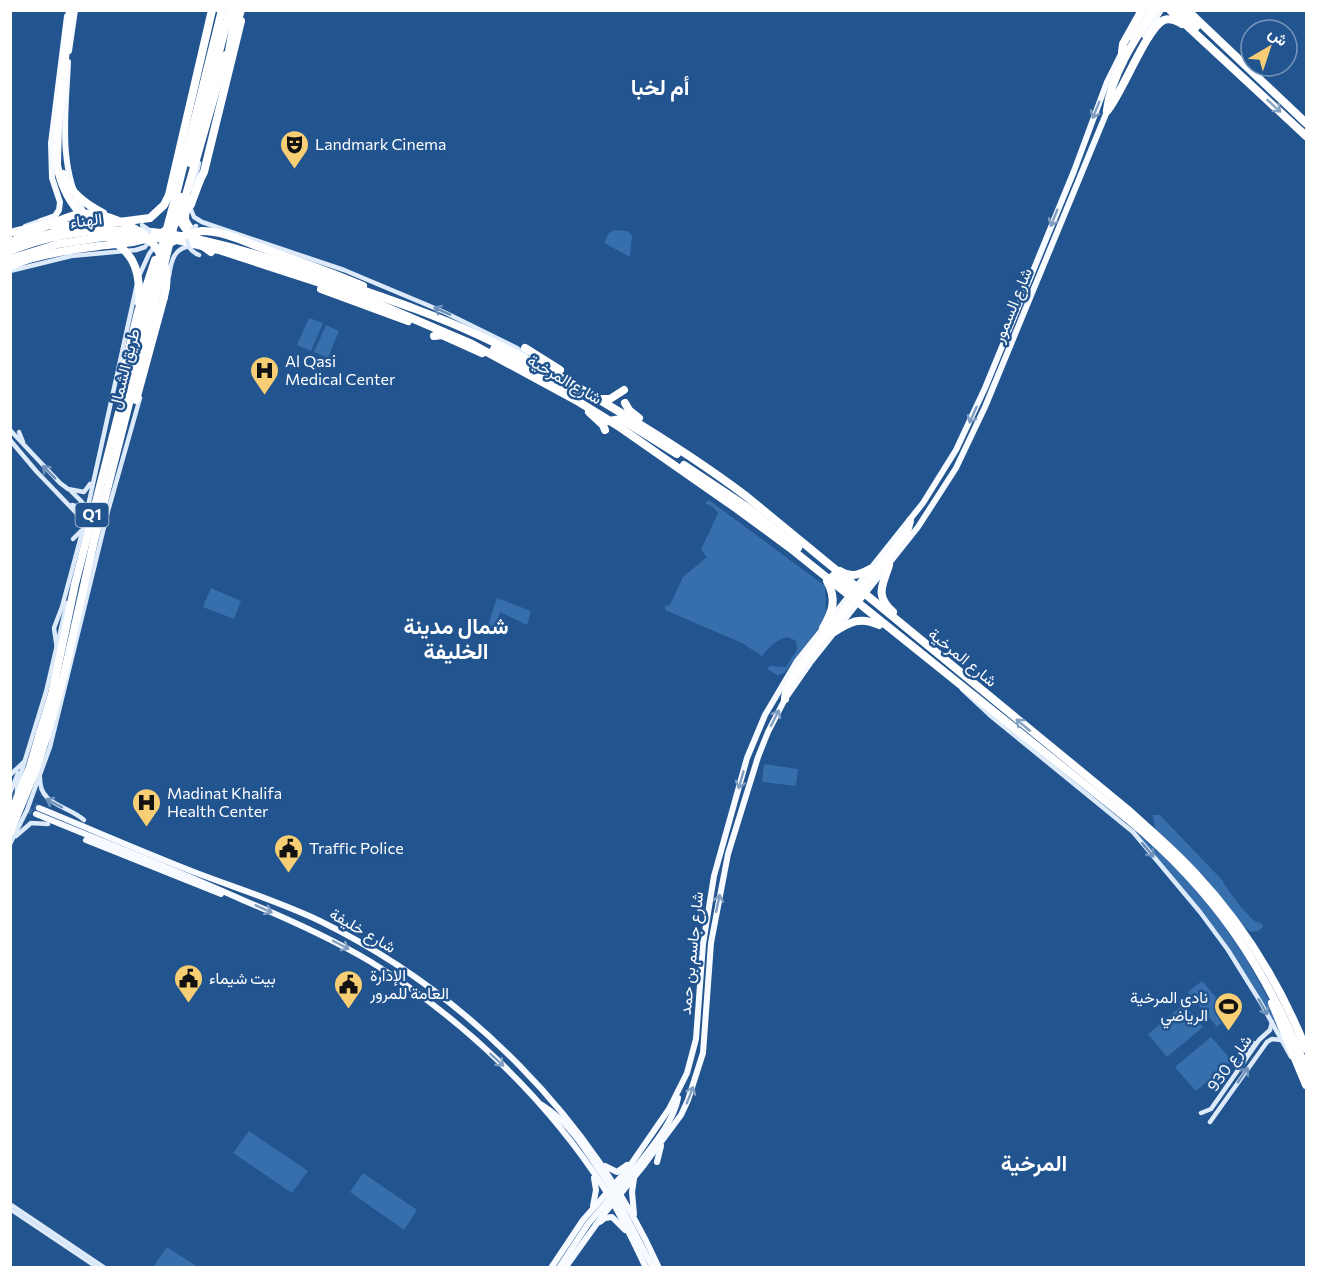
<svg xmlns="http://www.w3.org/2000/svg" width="1317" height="1278" font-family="Commissioner,Vazirmatn,sans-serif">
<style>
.green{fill:#366fac}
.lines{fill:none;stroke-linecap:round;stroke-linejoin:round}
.primary-tunnel{stroke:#436ea0;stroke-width:6;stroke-dasharray:6 3;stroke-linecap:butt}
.secondary{stroke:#ddeaf9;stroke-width:4.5}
.primary{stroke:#f7faff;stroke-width:6}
.highway{stroke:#fff;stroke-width:8}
.secondary-bridge{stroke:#ddeaf9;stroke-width:4.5}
.highway-bridge{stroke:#fff;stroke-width:8}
.oneway{stroke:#85a1c1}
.oneway2{stroke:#829fc1}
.oneway3{stroke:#6d90b9}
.labels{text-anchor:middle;stroke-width:5;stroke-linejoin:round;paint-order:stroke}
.shield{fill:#22548f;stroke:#bdccdd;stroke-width:1.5}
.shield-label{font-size:15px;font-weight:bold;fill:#fff}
.poi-label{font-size:16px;fill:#fff;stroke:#22548f;text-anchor:start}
.street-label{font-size:16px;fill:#fff;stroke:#22548f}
.district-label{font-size:22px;font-weight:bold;fill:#fff;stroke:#22548f}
</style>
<rect width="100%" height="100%" fill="#22548f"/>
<g class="green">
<polygon points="615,230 627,231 632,235 630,257 604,243 609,233"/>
<polygon points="309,318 323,323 311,351 297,345"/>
<polygon points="326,325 339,331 328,358 314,352"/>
<path d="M709,500L825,586L826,618L784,673L777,675L767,669L770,666L786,667L797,650L796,641L788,637C775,640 770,647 762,656L742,643L665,610V606L670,605L683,577L707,557L701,550L718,513L714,508L705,503Z"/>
<polygon points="211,588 241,601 234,619 203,607"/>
<polygon points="497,598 531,611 527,625 500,612 495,627 488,625"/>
<polygon points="764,764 798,769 796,786 762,782"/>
<polygon points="1153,815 1160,815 1223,881 1224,884 1240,906 1253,920 1262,924 1263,927 1258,931 1251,932 1241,925 1155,829"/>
<path d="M1136,832C1206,890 1259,965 1290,1050L1203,913Z"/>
<polygon points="1202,981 1231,1015 1217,1027 1188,992"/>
<polygon points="1184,1004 1203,1027 1167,1057 1148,1034"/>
<polygon points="1211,1037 1232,1061 1196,1091 1175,1067"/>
<polygon points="249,1131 308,1171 292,1193 233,1153"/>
<polygon points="363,1173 417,1210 404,1230 350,1192"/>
<polygon points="167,1247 198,1267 155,1267 155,1264"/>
</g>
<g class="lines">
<g class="primary-tunnel">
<polyline points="10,795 39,808"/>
<polyline points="10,802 36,814"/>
</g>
<g class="secondary">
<polyline points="193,190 199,163"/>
<polyline points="190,207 194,217 202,222 344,270 444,312 517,348 526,356"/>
<polyline points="25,226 42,220"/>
<polyline points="10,271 71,256 136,250"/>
<polyline points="139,276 149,254 154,247"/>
<path d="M169,276C171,261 174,247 192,246"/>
<polyline points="10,430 60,483 68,489 84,492 90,484"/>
<polyline points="19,432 23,442"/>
<polyline points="10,440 37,472 84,521"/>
<polyline points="71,491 82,502 79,507 72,505"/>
<polyline points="73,539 81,531"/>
<polyline points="57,649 54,628 62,607 83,529 137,284"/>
<polyline points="962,689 992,717 1133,832 1200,912 1228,950 1261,1003 1291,1057"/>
<polyline points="10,775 24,762"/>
<path d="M40,778C39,805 67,805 84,820"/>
<polyline points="10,793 18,773"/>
<polyline points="17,795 17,786 46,692 67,603"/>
<polyline points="16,836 31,823 48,824"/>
<polyline points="10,844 27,810 50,747 108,511 140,398"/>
<polyline points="1237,1068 1254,1043"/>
<polyline points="1201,1113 1211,1109 1259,1040 1270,1030 1272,1022"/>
<polyline points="1210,1122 1267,1042 1272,1039 1281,1040"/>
<polyline points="10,1204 105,1268"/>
<polyline points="10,1209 98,1268"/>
</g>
<g class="primary">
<polyline points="1145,36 1161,10"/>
<polyline points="1131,37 1147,10"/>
<polyline points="69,51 75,10"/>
<path d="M68,62C66,111 57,168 84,213"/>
<polyline points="41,221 55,216 59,210 60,202 52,178 51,143 67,16"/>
<path d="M39,808C93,830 147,854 202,875C242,890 282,903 320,921C467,993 592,1119 659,1268"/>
<path d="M36,814C106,843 176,870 245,901C288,919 331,938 371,962C462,1018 546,1098 604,1188C620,1213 633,1240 646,1268"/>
<polyline points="86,840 221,894"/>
<path d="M542,1105C573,1124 593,1162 613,1191"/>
<polyline points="657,1162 661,1146"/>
<polyline points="605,1166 617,1172 627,1165"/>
<polyline points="616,1197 653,1268"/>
<path d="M613,1203C614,1189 625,1181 633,1171C648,1152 674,1122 678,1098"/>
<polyline points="593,1206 596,1190 594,1178"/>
<polyline points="634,1214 632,1192 634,1179"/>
<polyline points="600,1222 605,1218 612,1217 625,1230"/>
<polyline points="551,1268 583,1220 627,1170 669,1109 687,1073 696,1039 703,944 714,876 747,758 765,715 797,661 923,503 956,450 985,388 1074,171 1107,82 1124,48"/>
<polyline points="559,1268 588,1224 612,1196"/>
<polyline points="565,1268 603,1215 644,1165 681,1115 688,1100 703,1053 711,943 728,854 758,757 768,732 785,699 810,663 918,527 956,468 985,407 1108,109"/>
</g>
<g class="highway">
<polyline points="1170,10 1306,136"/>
<polyline points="1179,10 1196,27"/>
<polyline points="1187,10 1306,123"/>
<polyline points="236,26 241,10"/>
<polyline points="1122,52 1123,44 1142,10"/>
<path d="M1107,110C1111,75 1135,39 1154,10"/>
<path d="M1107,111C1122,94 1147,27 1164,20C1170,18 1177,21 1182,24"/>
<polyline points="190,163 230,10"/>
<polyline points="57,165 58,126 70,10"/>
<polyline points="199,182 204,172 241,21"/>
<polyline points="169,195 212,10"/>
<polyline points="176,195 222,10"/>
<polyline points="191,204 200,180"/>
<polyline points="194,231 189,227 185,220 186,195 226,55"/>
<path d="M202,231C224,231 245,242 265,249C298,261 331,272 363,286"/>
<polyline points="14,232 43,225 78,226"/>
<polyline points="15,243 67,229"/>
<path d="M10,251C119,205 228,244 333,280C382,297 431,313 478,335C526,357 572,383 618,411C661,437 705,465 746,496L1127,809C1150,830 1173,849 1194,872C1242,923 1280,984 1306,1049"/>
<path d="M10,259L58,244L103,237H146L177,240L219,250L360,296L472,344L579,402L618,426L737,509L790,548L1129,820C1214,891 1264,965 1306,1068"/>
<polyline points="10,266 26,260"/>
<polyline points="321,289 408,321"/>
<polyline points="434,336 442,335 482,353"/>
<polyline points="525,348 560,370"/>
<polyline points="494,349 543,374 576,395"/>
<polyline points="122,379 138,312 155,260"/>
<polyline points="601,399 610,399 624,390"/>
<polyline points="136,400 164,297"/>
<polyline points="625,403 629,410 639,418"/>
<polyline points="589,412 603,425 605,430"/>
<polyline points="609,421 621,419 677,454"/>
<polyline points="684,465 747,507 798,548"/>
<path d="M889,565C883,585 874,595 893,612"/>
<path d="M840,571C851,578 859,575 870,569"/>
<polyline points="833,576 853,592 863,595"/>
<polyline points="859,593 907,532 910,521"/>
<path d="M823,628C833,611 837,599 827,581"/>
<path d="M834,632C850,622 860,616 879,625"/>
<path d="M785,699C785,675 842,619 855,597"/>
<polyline points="40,733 52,694 75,584 148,299"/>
<polyline points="47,735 64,675 94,541 155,301"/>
<polyline points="1272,1003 1306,1085"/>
</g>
<g class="secondary-bridge">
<path d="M196,226C183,234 185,249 199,255"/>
<polyline points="136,250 145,247 150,240 149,230 142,225"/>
</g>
<g class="highway-bridge">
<polyline points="224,80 236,11"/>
<path d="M57,165C61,186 70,204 85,218C118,249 142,248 139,303"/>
<path d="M63,174C71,193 85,204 103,213"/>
<polyline points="178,218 193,239 211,252"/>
<polyline points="72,228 150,218 164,205 169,195"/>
<path d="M11,242C29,234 62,217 80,214C94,212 108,216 121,222C153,235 174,261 164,297"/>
<polyline points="170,243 185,235 202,231"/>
<path d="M26,260C50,253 74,249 99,246C140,241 167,242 191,204"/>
<polyline points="148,299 176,195"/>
<polyline points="155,301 181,197"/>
<polyline points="10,816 30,767 40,733"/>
<polyline points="10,832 36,769 47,735"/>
</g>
</g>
<defs><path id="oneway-shaft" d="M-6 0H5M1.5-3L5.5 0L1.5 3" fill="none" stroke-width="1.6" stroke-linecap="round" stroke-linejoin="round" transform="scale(1.5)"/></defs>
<g class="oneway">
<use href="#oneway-shaft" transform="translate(1274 106) rotate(42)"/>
<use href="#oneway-shaft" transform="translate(1023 725) rotate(-140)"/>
</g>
<g class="oneway2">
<use href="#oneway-shaft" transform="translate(1096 110) rotate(112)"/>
<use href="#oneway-shaft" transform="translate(1054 218) rotate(112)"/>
<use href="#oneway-shaft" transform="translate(973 415) rotate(114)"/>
<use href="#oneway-shaft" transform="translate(775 718) rotate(-63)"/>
<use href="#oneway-shaft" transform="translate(741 780) rotate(106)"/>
<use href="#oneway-shaft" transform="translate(718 903) rotate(-78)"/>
<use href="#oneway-shaft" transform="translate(264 909) rotate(24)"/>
<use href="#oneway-shaft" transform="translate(341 945) rotate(28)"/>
<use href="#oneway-shaft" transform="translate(497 1060) rotate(43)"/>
<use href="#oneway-shaft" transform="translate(690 1095) rotate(-69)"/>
</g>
<g class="oneway3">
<use href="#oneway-shaft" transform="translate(442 311) rotate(-156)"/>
<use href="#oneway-shaft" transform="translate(49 472) rotate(-134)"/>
<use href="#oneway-shaft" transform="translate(54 803) rotate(-152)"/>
<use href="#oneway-shaft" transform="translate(1148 850) rotate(50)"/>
<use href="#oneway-shaft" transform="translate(1263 1007) rotate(60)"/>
<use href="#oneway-shaft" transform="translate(1243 1075) rotate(-55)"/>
</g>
<defs>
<symbol id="theatre-pin" viewBox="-11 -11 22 30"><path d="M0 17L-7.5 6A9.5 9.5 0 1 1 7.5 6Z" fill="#f8ce74" stroke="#22548f"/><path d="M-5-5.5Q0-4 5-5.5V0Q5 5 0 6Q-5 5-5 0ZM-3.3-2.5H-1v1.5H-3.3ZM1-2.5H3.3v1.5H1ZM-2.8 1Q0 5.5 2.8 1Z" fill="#111"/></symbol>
<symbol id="hospital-pin" viewBox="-11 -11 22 30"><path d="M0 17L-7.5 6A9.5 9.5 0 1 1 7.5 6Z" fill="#f8ce74" stroke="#22548f"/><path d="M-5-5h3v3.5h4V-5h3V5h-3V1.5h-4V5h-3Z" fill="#111"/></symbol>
<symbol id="civic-pin" viewBox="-11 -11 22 30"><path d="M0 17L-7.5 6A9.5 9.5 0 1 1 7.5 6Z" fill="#f8ce74" stroke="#22548f"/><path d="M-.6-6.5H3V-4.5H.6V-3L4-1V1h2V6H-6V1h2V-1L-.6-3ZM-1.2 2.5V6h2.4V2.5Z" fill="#111"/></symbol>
<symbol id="stadium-pin" viewBox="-11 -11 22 30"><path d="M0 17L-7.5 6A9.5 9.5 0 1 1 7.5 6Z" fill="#f8ce74" stroke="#22548f"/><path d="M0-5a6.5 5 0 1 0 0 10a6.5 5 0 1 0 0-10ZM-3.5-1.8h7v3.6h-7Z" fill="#111"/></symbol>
</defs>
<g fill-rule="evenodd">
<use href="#theatre-pin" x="278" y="128" width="33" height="45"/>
<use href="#hospital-pin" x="248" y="354" width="33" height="45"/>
<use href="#hospital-pin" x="130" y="786" width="33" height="45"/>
<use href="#civic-pin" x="272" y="832" width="33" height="45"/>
<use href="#civic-pin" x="172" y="962" width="33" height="45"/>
<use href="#civic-pin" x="332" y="968" width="33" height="45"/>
<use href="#stadium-pin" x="1212" y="990" width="33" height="45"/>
</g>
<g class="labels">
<rect class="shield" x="75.5" y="503" width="33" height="24" rx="4.5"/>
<g class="shield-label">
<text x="92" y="520">Q1</text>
</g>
<g class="poi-label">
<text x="315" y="150">Landmark Cinema</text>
<text x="285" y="367">Al Qasi<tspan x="285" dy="18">Medical Center</tspan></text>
<text x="167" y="799">Madinat Khalifa<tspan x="167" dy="18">Health Center</tspan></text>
<text x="309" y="854">Traffic Police</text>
<text x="370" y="981">الإدارة<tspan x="370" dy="18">العامة للمرور</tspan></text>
<text x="209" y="984">بيت شيماء</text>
<text x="1208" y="1003" text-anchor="end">نادي المرخية<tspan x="1208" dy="18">الرياضي</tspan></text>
</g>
<g class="street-label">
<text transform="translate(86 220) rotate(-7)" y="6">الهناء</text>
<text transform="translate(1012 305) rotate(-68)" y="6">شارع السمور</text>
<text transform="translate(124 369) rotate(-76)" y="6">طريق الشمال</text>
<text transform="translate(565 379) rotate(30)" y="6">شارع المرخية</text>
<text transform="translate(963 657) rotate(39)" y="6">شارع المرخية</text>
<text transform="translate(363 930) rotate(30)" y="6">شارع خليفة</text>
<text transform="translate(691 953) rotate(-84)" y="6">شارع جاسم بن حمد</text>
<text transform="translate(1229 1063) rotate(-55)" y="6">شارع 930</text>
</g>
<g class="district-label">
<text x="660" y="95">أم لخبا</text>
<text x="456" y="634">شمال مدينة<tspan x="456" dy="25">الخليفة</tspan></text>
<text x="1034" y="1171">المرخية</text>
</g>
</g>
<rect width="1317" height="1278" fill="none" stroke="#ffffff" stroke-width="24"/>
<g transform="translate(1269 48) rotate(39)"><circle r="28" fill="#22548f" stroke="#7a98bc" stroke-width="1.5"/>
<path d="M0-4.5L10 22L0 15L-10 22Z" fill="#f8ce74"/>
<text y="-9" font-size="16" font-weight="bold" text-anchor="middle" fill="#ffffff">ش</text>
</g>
</svg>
